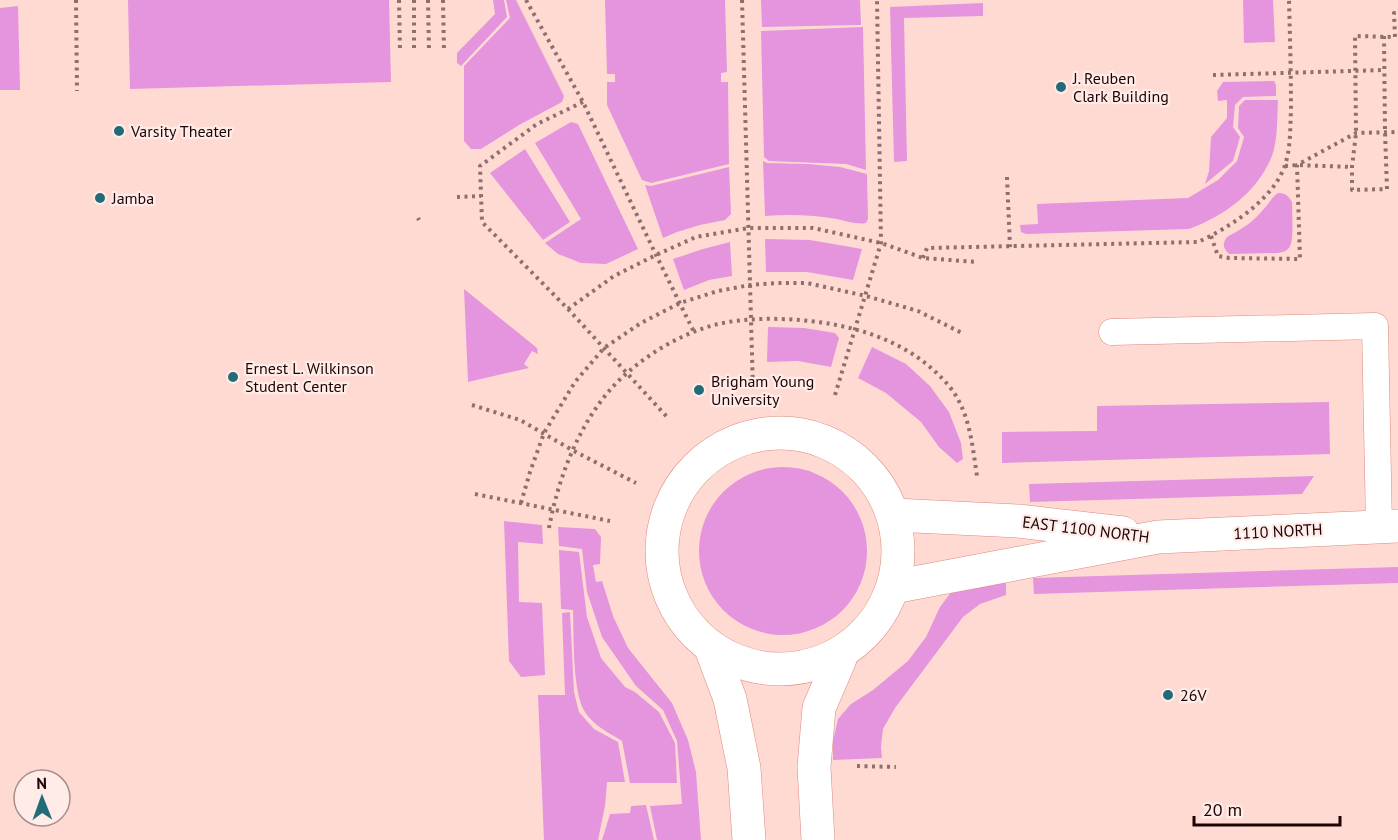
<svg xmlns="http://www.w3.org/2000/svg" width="1398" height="840" font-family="'PT Sans',sans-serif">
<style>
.green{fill:#e495de}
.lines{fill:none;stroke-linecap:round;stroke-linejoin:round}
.service-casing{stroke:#dd897c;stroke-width:27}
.minor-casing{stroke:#dd897c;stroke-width:34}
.path{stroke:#8f6f6b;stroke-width:4;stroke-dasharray:3 4.5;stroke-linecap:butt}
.service{stroke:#fff;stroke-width:26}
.minor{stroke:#fff;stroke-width:33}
.poi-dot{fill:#236c77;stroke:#ffece9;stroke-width:2}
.labels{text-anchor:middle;stroke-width:4.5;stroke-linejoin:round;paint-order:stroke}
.poi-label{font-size:16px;fill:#1e0302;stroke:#ffece9;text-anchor:start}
.street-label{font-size:16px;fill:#1e0302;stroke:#ffece9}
</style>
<rect width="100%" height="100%" fill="#ffdad3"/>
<g class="green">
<polygon points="128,0 389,0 391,82 130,89"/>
<polygon points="493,0 504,0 507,17 461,66 457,63 457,53 495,14"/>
<polygon points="506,0 516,0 564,96 562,102 519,125 481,149 471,149 464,141 464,66 510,18"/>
<polygon points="605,0 725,0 727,72 721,73 721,82 728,82 729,164 651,183 642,180 607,105 607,82 615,82 615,74 607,74"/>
<polygon points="761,0 860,0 861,25 762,27"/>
<polygon points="1243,0 1273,0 1275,42 1244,43"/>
<polygon points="983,3 983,16 904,18 907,161 894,162 890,7"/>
<polygon points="18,6 20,90 0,90 0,8"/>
<polygon points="863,27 866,170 846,164 769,161 764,157 761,31"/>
<polygon points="1274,81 1276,85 1276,96 1243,97 1235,105 1233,127 1240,137 1233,161 1205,184 1209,171 1211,137 1227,118 1227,100 1218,101 1217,91 1223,82"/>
<path d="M1245,100H1278C1277,118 1278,139 1272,156C1257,193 1224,216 1189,229L1026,234L1021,232L1020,225L1038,224L1037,204L1188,198L1218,180L1237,161L1244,137L1238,128L1239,106Z"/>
<polygon points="571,122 578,124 638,249 606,264 581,263 558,254 545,243 581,219 535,143"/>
<polygon points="525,149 570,222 543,240 490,173"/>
<path d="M763,161L767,163L808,164L840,167L867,174L868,219L866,223C856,225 847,221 837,219C814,215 789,214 765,216Z"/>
<polygon points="729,167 731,214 725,220 700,225 677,232 663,238 645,185 651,186"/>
<path d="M1278,193C1285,193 1288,195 1292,202C1292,211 1294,239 1290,246C1288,251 1283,252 1278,253L1229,254C1223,248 1222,244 1227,237C1240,230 1252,223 1262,211C1268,205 1271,198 1278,193Z"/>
<polygon points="765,239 810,240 862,249 853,280 807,272 766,272"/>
<polygon points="730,242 732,276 709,280 684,290 673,259 703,249"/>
<polygon points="464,289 537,348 538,354 532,351 524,364 529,368 468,382"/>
<polygon points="768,327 804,328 835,333 839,338 831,367 798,361 767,362"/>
<polygon points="872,347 906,364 930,386 949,412 961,443 963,459 957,463 939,447 921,422 886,393 858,378"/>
<polygon points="1329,402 1330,454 1002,463 1002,432 1097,431 1097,406"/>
<circle cx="783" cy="551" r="84"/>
<polygon points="1314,476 1302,494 1030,502 1029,484"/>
<polygon points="504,521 542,525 543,544 518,542 519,602 542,603 545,675 521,677 509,661"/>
<polygon points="558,527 595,529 601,537 600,564 593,565 596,582 602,581 613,616 628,648 672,703 688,740 696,772 701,840 657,840 650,806 682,804 677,741 663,710 636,686 602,637 587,592 582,549 559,546"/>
<path d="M559,550L579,552L587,617L601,658L625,687L635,692L659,712L675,743L677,783H630L622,741C609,733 594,726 585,712C572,692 574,636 573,610L561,609Z"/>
<polygon points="1398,567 1398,583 1034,594 1033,578"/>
<polygon points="1006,579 1006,595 980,604 963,617 895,708 883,729 881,747 882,758 833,760 833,741 838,719 851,704 873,690 908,661 926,637 940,607 952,591"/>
<polygon points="570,612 574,692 579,712 594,729 618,742 625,782 607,782 605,806 598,840 544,840 538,695 565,695 562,613"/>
<polygon points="646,805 654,840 602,840 610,814 630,813 631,806"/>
</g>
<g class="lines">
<defs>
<polyline id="service" points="1112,332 1375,326 1379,526"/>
<g id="minor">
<circle cx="780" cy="551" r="118"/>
<polyline points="894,515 1018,521 1123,533"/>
<polyline points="893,587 1158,537 1398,526"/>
<polyline points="712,651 730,699 744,768 749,840"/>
<polyline points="818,840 814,767 819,708 840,659"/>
</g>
</defs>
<use href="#service" class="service-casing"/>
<use href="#minor" class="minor-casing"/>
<g class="path">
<polyline points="76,0 77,91"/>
<polyline points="399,0 400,51"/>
<polyline points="414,0 414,51"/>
<polyline points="428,0 429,51"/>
<polyline points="443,0 444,51"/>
<polyline points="526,0 583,102 656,255 694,332"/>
<polyline points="742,0 753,390"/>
<polyline points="1384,36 1385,132 1387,189 1352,190 1352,167 1356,133 1355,36 1395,37 1394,13 1398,13"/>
<polyline points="1213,75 1385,70"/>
<polyline points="583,102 537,124 480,166 482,222 568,309 668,418"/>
<polyline points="1285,166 1297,165 1352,167"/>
<polyline points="1007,177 1010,247"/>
<polyline points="457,197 481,196"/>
<polyline points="418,218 419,220"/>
<polyline points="1211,236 1218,256 1229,258 1300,259 1297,165 1356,133 1398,132"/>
<path d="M923,258L927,248L1198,242C1229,228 1274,199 1285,165C1291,147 1290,128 1291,110C1291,73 1290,37 1289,0"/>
<polyline points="568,309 614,276 656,255 696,237 749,228 813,228 881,243 923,258 977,262"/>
<polyline points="835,395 881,243 877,0"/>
<polyline points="472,405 520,420 572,450 636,483"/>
<polyline points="475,494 610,521"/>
<polyline points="521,503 530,472 544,433 575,382 604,348 641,323 680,303 718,291 750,285 776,283 807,283 866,296 918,311 964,334"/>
<path d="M549,528C559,473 584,410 627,373C652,351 682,334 714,325C742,318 772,318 800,320C856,325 911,341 949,386C970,412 972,444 977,476"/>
<polyline points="857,766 896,767"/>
</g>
<use href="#service" class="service"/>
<use href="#minor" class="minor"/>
</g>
<g class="poi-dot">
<circle cx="1061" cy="87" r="6"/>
<circle cx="119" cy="131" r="6"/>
<circle cx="100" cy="198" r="6"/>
<circle cx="233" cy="377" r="6"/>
<circle cx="699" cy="390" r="6"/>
<circle cx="1168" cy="695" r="6"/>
</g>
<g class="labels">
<g class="poi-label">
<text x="1073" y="84">J. Reuben<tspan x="1073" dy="18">Clark Building</tspan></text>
<text x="131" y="137">Varsity Theater</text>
<text x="112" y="204">Jamba</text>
<text x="245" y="374">Ernest L. Wilkinson<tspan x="245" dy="18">Student Center</tspan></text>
<text x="711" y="387">Brigham Young<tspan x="711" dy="18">University</tspan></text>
<text x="1180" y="701">26V</text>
</g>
<g class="street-label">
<text transform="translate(1086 529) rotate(7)" y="6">EAST 1100 NORTH</text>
<text transform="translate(1278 531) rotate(-3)" y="6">1110 NORTH</text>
</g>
</g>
<g transform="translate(42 798) rotate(359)"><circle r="28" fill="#ffece9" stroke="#a58f8d" stroke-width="1.5"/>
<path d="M0-4.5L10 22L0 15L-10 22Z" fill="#236c77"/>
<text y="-9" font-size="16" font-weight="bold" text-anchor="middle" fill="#1e0302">N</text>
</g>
<path d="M1194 816v9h146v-9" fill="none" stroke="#1e0302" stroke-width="3"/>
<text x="1203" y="816" font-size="18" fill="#1e0302" stroke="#ffece9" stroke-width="4.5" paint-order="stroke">20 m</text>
</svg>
